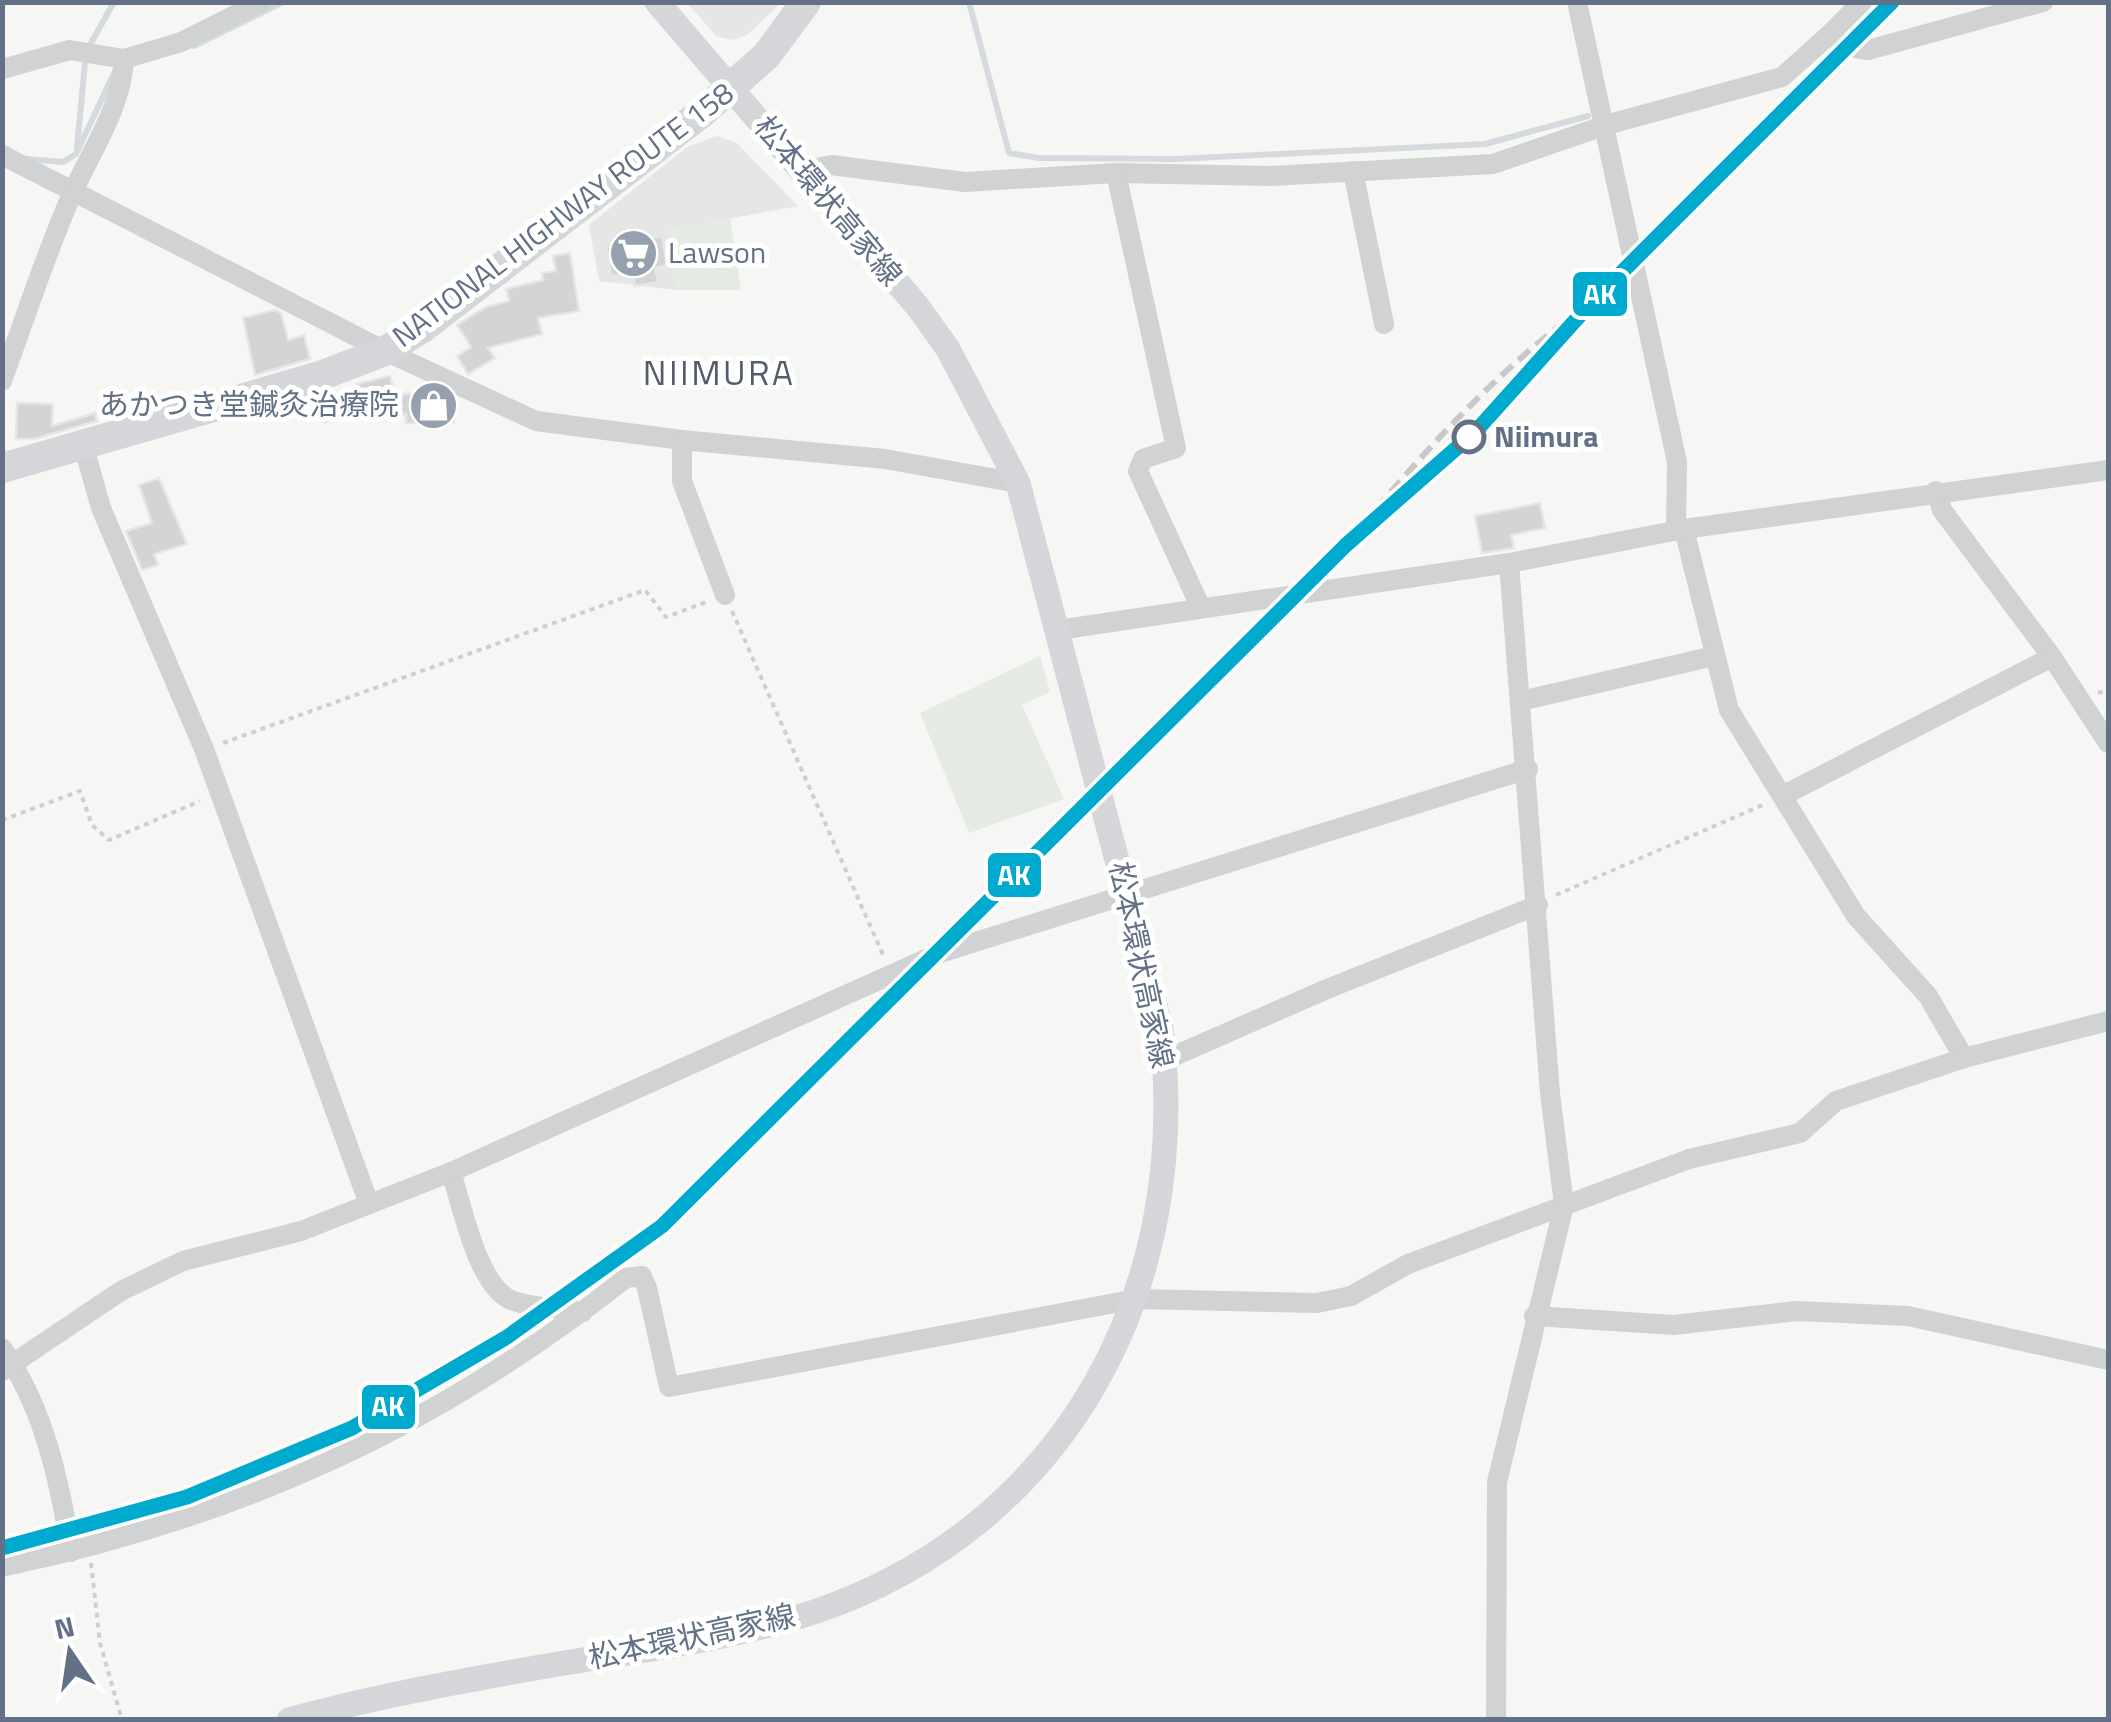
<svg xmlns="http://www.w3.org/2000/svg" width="2111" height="1722" font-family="'Titillium Web','Noto Sans JP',sans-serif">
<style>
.built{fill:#e6e6e7}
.green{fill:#e5eae3}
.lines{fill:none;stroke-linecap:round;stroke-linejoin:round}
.stream{stroke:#d4dade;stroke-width:6}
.building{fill:#d3d4d6;stroke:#e6e6e4;stroke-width:2.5}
.path{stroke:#cfcfd0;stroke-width:4;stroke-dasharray:5 5;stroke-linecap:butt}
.minor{stroke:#d1d2d3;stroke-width:20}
.major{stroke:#d4d6d9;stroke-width:25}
.highway{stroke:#d4d6d9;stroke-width:30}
.rail{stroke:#c7c8c9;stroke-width:6;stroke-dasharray:15 8;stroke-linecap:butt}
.rail-1-casing{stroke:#fff;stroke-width:22}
.rail-1{stroke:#00a9ce;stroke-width:15}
.stop-dot{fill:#fff;stroke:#637187;stroke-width:5}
.labels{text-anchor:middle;stroke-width:10;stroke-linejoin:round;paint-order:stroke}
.street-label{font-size:30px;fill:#637187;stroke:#fff}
.poi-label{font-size:30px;fill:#637187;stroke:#fff;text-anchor:start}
.stop-label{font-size:30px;font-weight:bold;fill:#637187;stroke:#fff;text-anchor:start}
.quarter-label{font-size:35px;letter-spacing:2.5px;fill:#525c6c;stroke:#fff}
.line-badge{stroke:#fff;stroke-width:4}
.badge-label{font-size:28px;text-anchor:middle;font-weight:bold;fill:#fff}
</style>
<rect width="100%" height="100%" fill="#f6f6f5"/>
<g class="built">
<polygon points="687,3 781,3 746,36 731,40 716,36"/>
<polygon points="717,136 737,143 798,206 668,230 677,290 599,281 589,225 687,147"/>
</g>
<g class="green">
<polygon points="730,218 741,290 677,290 668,230"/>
<polygon points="1040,656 1050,692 1022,705 1064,799 969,833 920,713"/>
</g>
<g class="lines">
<g class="stream">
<polyline points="969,2 1009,153 1039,158 1176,159 1485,144 1588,116"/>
<polyline points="194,46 283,2"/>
<polyline points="77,148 86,52 114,2"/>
<polyline points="25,159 63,162 76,154 115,71"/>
</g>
</g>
<g class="building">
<polygon points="662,236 667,265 655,268 658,282 635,286 633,272 611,276 606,247"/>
<polygon points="570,253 579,311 538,318 542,334 488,348 495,358 468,374 457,356 471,347 457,325 486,307 509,301 506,289 543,280 542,273 556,271 553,256"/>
<polygon points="275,310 281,313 288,340 304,335 310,359 255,375 243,318"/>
<polygon points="390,376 395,394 443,393 454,398 454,422 406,423 406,414 382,420 379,409 325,422 320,402 359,393 357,384"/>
<polygon points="17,403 53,404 52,426 95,413 97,421 34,439 16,439"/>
<polygon points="159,478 187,544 154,554 158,565 142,570 126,531 152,523 139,485"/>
<polygon points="1540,503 1545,528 1511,535 1514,548 1482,553 1475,516"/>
</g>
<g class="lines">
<g class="path">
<polyline points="732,611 883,955"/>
<polyline points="2098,693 2108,690"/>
<polyline points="223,743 645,590 666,617 706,602"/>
<polyline points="2,820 80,791 92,825 109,840 200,801"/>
<polyline points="1556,895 1767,803"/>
<polyline points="91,1563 100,1643 122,1720"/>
</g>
<g class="minor">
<polyline points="1577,2 1677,462 1676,531"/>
<polyline points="1829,35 1862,2"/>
<polyline points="2,69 70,50 124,59"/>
<polyline points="2,155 385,351 536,421 682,440 885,459 1018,483"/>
<polyline points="803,171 831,165 965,182 1116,173 1271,176 1493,164 1606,125 1782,77 1829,35 1848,47 1868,50 2043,2"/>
<polyline points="1353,171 1384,324"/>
<polyline points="1116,173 1176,448 1143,459 1138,471 1200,606"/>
<path d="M2,381C25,319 45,255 72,194C91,151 122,107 124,59L181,42L261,2"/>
<polyline points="682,440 682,481 725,595"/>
<polyline points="83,444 101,508 204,749 369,1204"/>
<polyline points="1936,491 1942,510 2052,657 2108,743"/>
<polyline points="1684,529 1729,710 1856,916 1928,996 1964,1058"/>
<polyline points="1058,630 1509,563 1684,529 2108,470"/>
<polyline points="1521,701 1714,656"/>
<polyline points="1784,795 2052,657"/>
<polyline points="1165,1060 1327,989 1538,905"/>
<path d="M451,1172C462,1205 477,1285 511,1300C532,1308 560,1308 583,1312"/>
<polyline points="1534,1316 1674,1325 1797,1311 1908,1316 2108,1360"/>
<path d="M2,1348C44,1407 60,1483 71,1552"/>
<polyline points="2,1371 121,1291 183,1261 301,1231 451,1172 937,954 1528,769"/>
<path d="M2,1567C242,1516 434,1429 626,1278L642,1276L647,1288L669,1387L1136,1299L1317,1303L1351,1296L1408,1264L1689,1159L1800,1133L1836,1101L1964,1058L2108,1021"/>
<polyline points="1496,1720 1497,1482 1564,1205 1550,1093 1509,563"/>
</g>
<path class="major" d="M289,1720C381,1695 476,1678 570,1662C651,1649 735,1638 814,1612C1068,1526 1193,1286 1161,1028L1018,483L948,349L918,307L657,2"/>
<polyline class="highway" points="2,468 320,376 385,351 421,329 704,111 766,56 806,2"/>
<path class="rail" d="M1346,545C1419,457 1497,368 1591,303"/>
<defs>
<polyline id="rail-1" points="2,1548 187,1497 352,1428 507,1337 662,1226 1346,545 1476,431 1591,303 1892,2"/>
</defs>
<use href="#rail-1" class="rail-1-casing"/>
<use href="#rail-1" class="rail-1"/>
</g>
<defs>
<symbol id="supermarket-disc" viewBox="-11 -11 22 22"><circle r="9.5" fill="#96a0ae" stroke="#fff"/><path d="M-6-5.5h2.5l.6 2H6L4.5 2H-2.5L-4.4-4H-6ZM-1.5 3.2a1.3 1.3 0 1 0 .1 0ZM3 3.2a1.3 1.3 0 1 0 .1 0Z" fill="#fff"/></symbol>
<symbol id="shop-disc" viewBox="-11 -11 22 22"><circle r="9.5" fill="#96a0ae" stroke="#fff"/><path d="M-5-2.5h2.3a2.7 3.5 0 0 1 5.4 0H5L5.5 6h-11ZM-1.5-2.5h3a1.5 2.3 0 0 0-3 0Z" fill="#fff"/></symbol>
</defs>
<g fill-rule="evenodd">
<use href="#supermarket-disc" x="606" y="226" width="55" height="55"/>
<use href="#shop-disc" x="406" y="378" width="55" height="55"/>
</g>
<circle class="stop-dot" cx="1469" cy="437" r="15"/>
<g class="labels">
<g class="street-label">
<text transform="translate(828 201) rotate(50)" y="10">松本環状高家線</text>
<text transform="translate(563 215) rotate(-37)" y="10">NATIONAL HIGHWAY ROUTE 158</text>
<text transform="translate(1141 965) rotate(78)" y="10">松本環状高家線</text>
<text transform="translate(692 1637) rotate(-12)" y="10">松本環状高家線</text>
</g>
<g class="poi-label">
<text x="668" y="263">Lawson</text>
<text x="399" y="415" text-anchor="end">あかつき堂鍼灸治療院</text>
</g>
<g class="stop-label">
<text x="1494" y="447">Niimura</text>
</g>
<g class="quarter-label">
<text x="719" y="385">NIIMURA</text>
</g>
</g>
<g class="line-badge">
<rect x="1571" y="270" width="58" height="48" rx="10" fill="#00a9ce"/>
<rect x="986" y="851" width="57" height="48" rx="10" fill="#00a9ce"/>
<rect x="360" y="1383" width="57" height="48" rx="10" fill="#00a9ce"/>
</g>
<g class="badge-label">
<text x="1600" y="304">AK</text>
<text x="1014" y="885">AK</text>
<text x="388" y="1416">AK</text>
</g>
<rect width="2111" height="1722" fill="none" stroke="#637187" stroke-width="10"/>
<g transform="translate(70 1652) rotate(347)" stroke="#ffffff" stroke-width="8" paint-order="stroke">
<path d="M0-8L18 38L0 25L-18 38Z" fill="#637187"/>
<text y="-15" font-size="28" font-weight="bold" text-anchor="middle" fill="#637187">N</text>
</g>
</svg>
